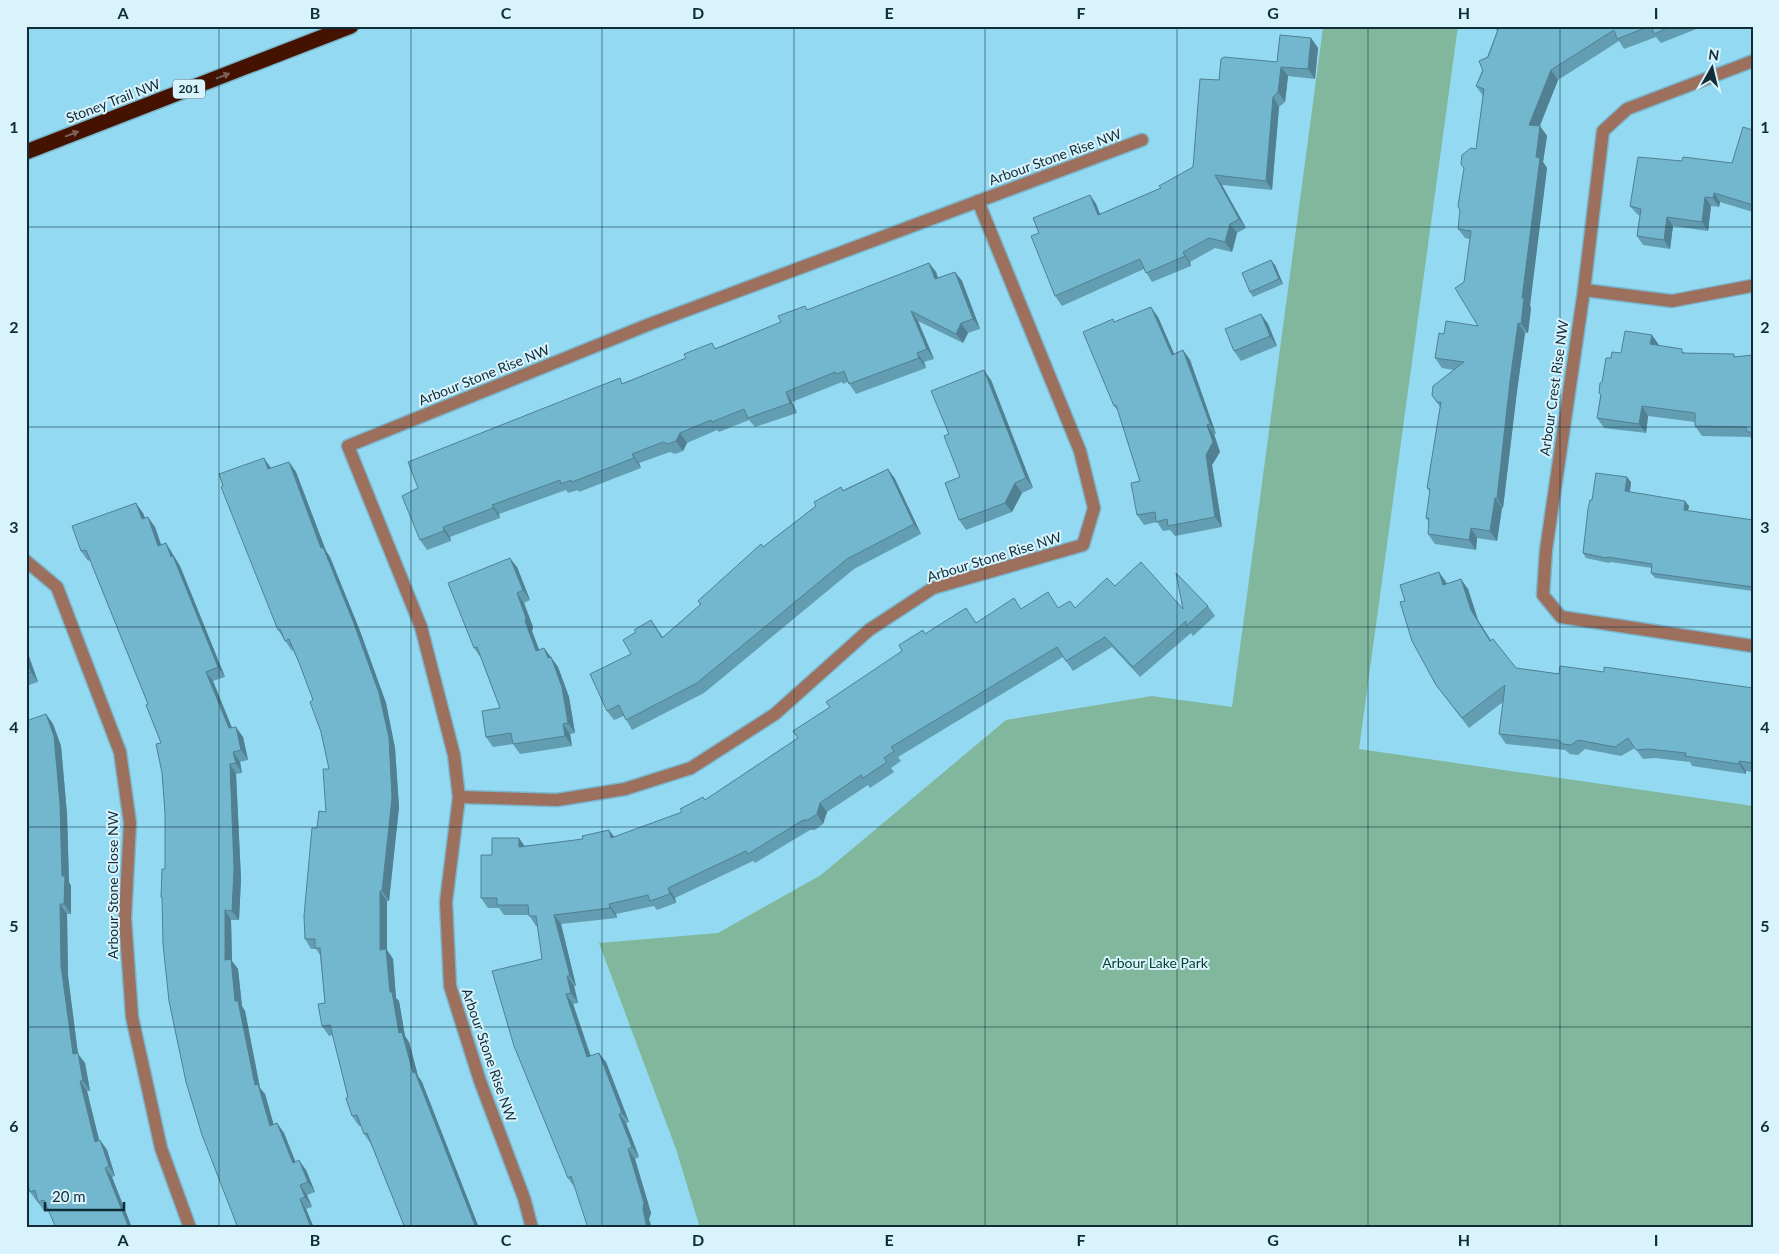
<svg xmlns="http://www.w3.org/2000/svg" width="1779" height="1254" font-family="Lato,sans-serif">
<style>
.green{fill:#81b89d}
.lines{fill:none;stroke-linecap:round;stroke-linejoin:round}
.minor-casing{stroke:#7ab6cc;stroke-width:15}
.highway-casing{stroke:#7ab6cc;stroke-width:18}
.minor{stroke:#9d705e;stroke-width:12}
.highway{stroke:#451200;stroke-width:15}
.wall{fill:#639db2}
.shaded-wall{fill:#508091}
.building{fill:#73b7cf;stroke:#508091}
.oneway{fill:#796159}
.grid{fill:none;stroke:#102c36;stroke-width:1;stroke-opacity:0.55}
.labels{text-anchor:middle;stroke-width:4;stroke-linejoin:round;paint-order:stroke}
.shield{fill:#d9f3fd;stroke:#4c6872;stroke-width:1}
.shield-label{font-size:12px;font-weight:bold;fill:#102c36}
.street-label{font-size:14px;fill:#102c36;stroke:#d9f3fd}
.park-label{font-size:14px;fill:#063e29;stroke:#d9f3fd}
.neatline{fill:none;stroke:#102c36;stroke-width:2}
.grid-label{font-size:16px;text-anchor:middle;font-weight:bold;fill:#102c36}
</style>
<rect width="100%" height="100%" fill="#94d9f2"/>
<polygon class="green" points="1327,26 1458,26 1359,749 1753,806 1753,1228 700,1228 676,1149 599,943 718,933 821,875 1006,720 1152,696 1232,707 1323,28"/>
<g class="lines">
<defs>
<g id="minor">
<polyline points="1753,61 1627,109 1603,131 1584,290 1546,550 1543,595 1561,617 1753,646"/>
<polyline points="1584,290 1672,301 1751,286"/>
<polyline points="26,561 57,587 120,752 130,823 125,918 132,1017 161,1148 190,1228"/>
<polyline points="459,797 557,800 625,789 691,768 775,714 869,630 933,588 1083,545 1094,508 1080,451 978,201"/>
<polyline points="532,1228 524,1198 480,1081 450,986 446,902 459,797 454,755 421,627 348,446 650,324 1142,140"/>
</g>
<polyline id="highway" points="26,152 351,26"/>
</defs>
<use href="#minor" class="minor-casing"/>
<use href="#highway" class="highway-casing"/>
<use href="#minor" class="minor"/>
<use href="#highway" class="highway"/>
</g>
<g class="wall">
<polygon points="1494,26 1704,26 1661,43 1656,37 1624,49 1619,41 1558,80 1540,126 1547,136 1543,162 1547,168 1530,305 1531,308 1528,333 1525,333 1517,391 1503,508 1502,508 1497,541 1477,538 1476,550 1435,544 1428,534 1429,522 1426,518 1430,492 1427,488 1440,407 1432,395 1454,370 1442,368 1435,358 1444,334 1478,326 1464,282 1470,239 1465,238 1458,229 1476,149 1483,96 1476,86 1497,31"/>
<polygon points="1311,38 1318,48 1315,79 1288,76 1285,102 1279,107 1272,190 1222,185 1246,228 1237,233 1232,252 1215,248 1190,262 1191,266 1152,282 1144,269 1062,306 1055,296 1039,233 1090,195 1096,204 1100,214 1161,188 1193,167 1219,80 1277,62"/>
<polygon points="1753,130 1753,212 1720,202 1719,207 1711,206 1708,231 1673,226 1670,249 1643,245 1637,236 1640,216 1637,214 1630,206 1682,161 1732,163"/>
<polygon points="929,263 936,272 938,278 955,272 962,281 980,329 968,333 963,343 918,321 934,359 924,362 926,368 856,394 848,382 843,384 842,382 792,402 797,413 755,427 749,420 719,432 717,430 687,443 683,451 675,454 670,452 639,463 641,468 579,492 578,490 568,493 566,490 499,514 500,518 450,537 451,541 427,550 420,540 623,383 716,348 781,322 808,310"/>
<polygon points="1275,265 1283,284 1253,297 1250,292"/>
<polygon points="1261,314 1268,324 1277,346 1241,361 1234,351"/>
<polygon points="1158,317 1174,354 1183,350 1190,360 1216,434 1214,434 1220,452 1212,465 1222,527 1175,536 1170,530 1163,531 1157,522 1144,525 1137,515 1140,481 1118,411 1114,406 1115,322"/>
<polygon points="1659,345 1659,346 1686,353 1735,357 1753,355 1753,441 1750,437 1702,436 1695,426 1695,422 1648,416 1646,433 1604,428 1597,418 1602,382 1611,358 1621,353"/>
<polygon points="991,380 1033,488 1022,493 1012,512 966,530 959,520 960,477 949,434"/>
<polygon points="289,462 296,472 326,551 330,557 360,631 386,703 395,748 399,807 389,901 387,901 387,950 393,959 396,998 399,1001 405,1036 409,1042 418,1076 422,1082 479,1228 405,1228 371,1144 364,1134 361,1126 359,1126 352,1116 333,1035 329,1036 322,1026 325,1003 320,955 316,949 311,949 305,939 317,828 326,812 329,769 321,732 313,700 300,665 293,650 292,651 278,630 271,468"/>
<polygon points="888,469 895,479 921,534 854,569 704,693 632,730 624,716 614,720 607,711 631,654 636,632 651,620 663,637 700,605 698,601 763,547 841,487 843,490"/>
<polygon points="1631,482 1630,492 1689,506 1688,511 1753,520 1753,591 1655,578 1651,573 1652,568 1611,562 1609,563 1586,558 1583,553 1592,500"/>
<polygon points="143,513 145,518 155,527 161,545 166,543 180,566 225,677 213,681 232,728 243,737 248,760 240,762 242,773 236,774 241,879 239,920 231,920 232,961 238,969 242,1006 245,1011 260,1088 265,1094 273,1124 277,1123 284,1133 295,1162 306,1170 315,1192 307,1195 312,1207 306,1209 314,1228 238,1228 162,899 161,897 165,869 165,813 161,743 148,704 90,560 88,561 81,551"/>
<polygon points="517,567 530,600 524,603 533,627 532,631 539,650 544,648 558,667 569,697 575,733 570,734 572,746 520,754 513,744 493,747 486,737 500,708 481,658 474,648"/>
<polygon points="1446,582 1447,584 1468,589 1478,620 1491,640 1516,668 1559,674 1604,672 1753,688 1753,772 1746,771 1746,774 1692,766 1690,762 1655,758 1643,759 1635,748 1621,756 1585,749 1578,755 1570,754 1565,750 1506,744 1499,734 1503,702 1469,728 1436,685 1405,601"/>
<polygon points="1115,586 1183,609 1208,606 1215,616 1193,636 1191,633 1140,677 1112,647 1073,671 1063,657 898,757 901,761 891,768 894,772 870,788 868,785 827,812 823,824 815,830 810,830 755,863 753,861 675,898 676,903 657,910 654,906 616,914 617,918 561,924 576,986 574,986 578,1003 573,1004 591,1056 606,1062 629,1122 626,1123 639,1157 635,1159 651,1213 649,1219 575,1188 568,1178 538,926 536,926 529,915 504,915 499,908 488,908 481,898 492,855 524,846 583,839 614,837 682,812 705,800 798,738 830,707 902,651 926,634 976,623 1021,609 1075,608"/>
<polygon points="26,648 38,682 26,686"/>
<polygon points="46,714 53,724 61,746 67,814 69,882 71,886 71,914 67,914 68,976 78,1054 85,1063 90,1091 87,1091 99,1140 100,1140 107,1150 115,1176 112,1177 132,1228 56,1228 49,1211 45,1212 30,1192"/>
</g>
<g class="shaded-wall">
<polygon points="1311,38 1318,48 1315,79 1308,69"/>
<polygon points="1281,67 1288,76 1285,102 1278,92"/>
<polygon points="1551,70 1558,80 1536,135 1529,125"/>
<polygon points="1273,97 1279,107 1272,190 1266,181"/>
<polygon points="1540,126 1547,136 1543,162 1547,168 1530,305 1531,308 1528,333 1521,324 1522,298 1536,157"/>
<polygon points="1215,175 1222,185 1246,228 1239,219"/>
<polygon points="1714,193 1720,202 1719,207 1713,198"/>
<polygon points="1090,195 1096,204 1104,224 1098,215"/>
<polygon points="1705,197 1711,206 1708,231 1702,222"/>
<polygon points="1667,217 1673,226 1670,249 1664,240"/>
<polygon points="1230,224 1237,233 1232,252 1225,242"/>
<polygon points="1183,252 1190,262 1191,266 1185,256"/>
<polygon points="1271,260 1275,265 1283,284 1279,279"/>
<polygon points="929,263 936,272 942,289 935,279"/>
<polygon points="955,272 962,281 980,329 973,319"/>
<polygon points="1151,307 1158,317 1179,365 1172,355"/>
<polygon points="911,311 918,321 934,359 927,349"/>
<polygon points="1261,314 1268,324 1277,346 1270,336"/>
<polygon points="961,323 968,333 963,343 956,334"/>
<polygon points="1518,323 1525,333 1517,391 1503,508 1497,498 1510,381"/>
<polygon points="1652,335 1659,345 1657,354 1650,344"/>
<polygon points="1183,350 1190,360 1216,434 1210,424"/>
<polygon points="917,353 924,362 926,368 919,358"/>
<polygon points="984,370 991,380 1033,488 1026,478"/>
<polygon points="786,392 792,402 797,413 790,403"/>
<polygon points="1642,406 1648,416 1646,433 1639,424"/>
<polygon points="1207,425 1214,434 1220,452 1212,465 1222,527 1215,517 1206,455"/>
<polygon points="680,433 687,443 683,451 676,441"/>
<polygon points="632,454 639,463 641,468 634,458"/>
<polygon points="264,458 271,468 275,479 268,469"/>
<polygon points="289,462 296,472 326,551 330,557 360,631 386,703 395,748 399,807 389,901 382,891 321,548"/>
<polygon points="888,469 895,479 921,534 914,524"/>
<polygon points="1627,477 1631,482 1629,496 1625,491"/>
<polygon points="1015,483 1022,493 1012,512 1005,503"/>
<polygon points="1495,498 1502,508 1497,541 1490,531"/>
<polygon points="1685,501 1689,506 1687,515 1684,510"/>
<polygon points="136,503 143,513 149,529 142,519"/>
<polygon points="492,505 499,514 500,518 493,508"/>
<polygon points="148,517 155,527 165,556 158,546"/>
<polygon points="443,527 450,537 451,541 444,531"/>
<polygon points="1471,528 1477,538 1476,550 1469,540"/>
<polygon points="166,543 180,566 225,677 218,667"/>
<polygon points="510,558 517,567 530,600 523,590"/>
<polygon points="1439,572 1446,582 1450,595 1443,585"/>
<polygon points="1461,579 1468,589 1478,620 1497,651 1471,610"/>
<polygon points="517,593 524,603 533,627 532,631 543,660 536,651 525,621"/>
<polygon points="26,648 38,682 31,672 26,658"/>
<polygon points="544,648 558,667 569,697 575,733 568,723 548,658"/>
<polygon points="206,672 213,681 236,738 229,728"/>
<polygon points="46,714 53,724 61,746 67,814 69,882 71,886 71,914 64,904"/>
<polygon points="563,724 570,734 572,746 565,736"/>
<polygon points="236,727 243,737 248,760 241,750"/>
<polygon points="233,752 240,762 242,773 236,763"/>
<polygon points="1739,761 1746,771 1746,774 1739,764"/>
<polygon points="230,764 236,774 241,879 239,920 232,911"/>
<polygon points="820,803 827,812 823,824 817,814"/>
<polygon points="609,830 616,839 611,838"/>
<polygon points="519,838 526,848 519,847"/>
<polygon points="668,888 675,898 676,903 670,894"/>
<polygon points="380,891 387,901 387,950 393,959 396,998 399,1001 405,1036 409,1042 418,1076 422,1082 479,1228 476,1228 413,1073 399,1033 380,950"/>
<polygon points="60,904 67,914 68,976 78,1054 85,1063 90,1091 83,1081 73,1054 61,966"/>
<polygon points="609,904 616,914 617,918 610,908"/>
<polygon points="225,910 231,920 232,961 238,969 242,1006 245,1011 260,1088 265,1094 277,1136 270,1126 255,1085 225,960"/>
<polygon points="554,915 561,924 576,986 570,976"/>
<polygon points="567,976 574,986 578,1003 571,993"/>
<polygon points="566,994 573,1004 594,1067 587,1057"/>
<polygon points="599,1053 606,1062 629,1122 622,1113"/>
<polygon points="80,1081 87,1091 102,1152 95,1142"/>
<polygon points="619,1114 626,1123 639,1157 632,1147"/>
<polygon points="277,1123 284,1133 300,1173 293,1163"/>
<polygon points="100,1140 107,1150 115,1176 109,1166"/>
<polygon points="628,1149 635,1159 651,1213 649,1219 652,1228 647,1228"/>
<polygon points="299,1160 306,1170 315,1192 308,1182"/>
<polygon points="105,1168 112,1177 132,1228 129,1228"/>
<polygon points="300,1185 307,1195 312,1207 305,1197"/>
<polygon points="300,1199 306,1209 314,1228 311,1228"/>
</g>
<g class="building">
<polygon points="1494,26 1650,26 1617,39 1614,30 1551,70 1529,125 1540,126 1536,157 1540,158 1522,298 1524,298 1521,324 1518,323 1510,381 1497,498 1495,498 1490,531 1471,528 1469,540 1428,534 1429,518 1426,518 1430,489 1427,488 1441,402 1437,402 1432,395 1433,386 1464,362 1435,358 1439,333 1444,334 1446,321 1478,326 1455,288 1464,282 1471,231 1458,229 1460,210 1458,206 1464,168 1461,164 1462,155 1471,148 1476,149 1484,89 1476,86 1483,71 1479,61 1488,57 1498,30"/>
<polygon points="1651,26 1672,26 1654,34"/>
<polygon points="1280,35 1311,38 1308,69 1281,67 1278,92 1273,97 1266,181 1215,175 1239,219 1230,224 1225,242 1209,238 1183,252 1185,256 1146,273 1140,259 1055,296 1031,236 1039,233 1033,218 1090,195 1098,215 1161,188 1159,186 1193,167 1200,79 1219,80 1221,59 1224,57 1277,62"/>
<polygon points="1743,127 1753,130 1753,205 1714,193 1713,198 1705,197 1702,222 1667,217 1664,240 1637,236 1641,209 1630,206 1638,157 1682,161 1683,157 1732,163"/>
<polygon points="1271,260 1279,279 1250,292 1242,273"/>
<polygon points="929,263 935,279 955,272 973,319 961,323 956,334 911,311 927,349 917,353 919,358 849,384 844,371 837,374 835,372 786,392 790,403 748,418 744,409 712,422 711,420 680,433 676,441 668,444 663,442 632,454 634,458 572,482 571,480 561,484 560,480 492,505 493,508 443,527 444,531 420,540 402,496 418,488 408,462 620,378 622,384 686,358 684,354 712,343 715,349 781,322 778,316 805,306 807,310"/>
<polygon points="1151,307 1172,355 1183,350 1210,424 1207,425 1213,442 1206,455 1215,517 1168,526 1167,519 1156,522 1155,512 1137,515 1131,483 1140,481 1116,405 1114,406 1083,332 1113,319 1114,322"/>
<polygon points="1261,314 1270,336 1234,351 1225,329"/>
<polygon points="1625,331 1652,335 1650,344 1682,349 1682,353 1734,354 1734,357 1753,355 1753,432 1747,432 1746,427 1695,426 1695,413 1642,406 1639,424 1597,418 1601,395 1599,393 1600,383 1602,382 1606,358 1611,358 1612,352 1621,353"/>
<polygon points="984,370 1026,478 1015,483 1005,503 959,520 945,483 960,477 944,436 949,434 931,391"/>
<polygon points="264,458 268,469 289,462 321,548 323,547 353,621 379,693 389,738 392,798 382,891 380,891 380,950 386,949 390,992 392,992 399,1033 402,1032 413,1073 415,1072 476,1228 405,1228 367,1133 364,1134 357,1115 352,1116 346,1098 348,1097 330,1025 322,1026 318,1004 325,1003 320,948 315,948 315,939 305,939 304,916 312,828 317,828 319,811 326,812 323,769 329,769 321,732 310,702 313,700 300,665 289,639 285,641 280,629 278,630 221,487 223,486 219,474"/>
<polygon points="888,469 914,524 847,559 697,683 626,720 619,705 607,711 590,674 631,654 623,640 636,632 634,630 651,620 662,638 701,604 698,601 761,544 763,547 816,506 814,502 841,487 843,491"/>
<polygon points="1596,473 1627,477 1625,491 1685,501 1684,510 1753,520 1753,587 1651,573 1652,564 1608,557 1606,558 1583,553 1588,509 1590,500 1592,500"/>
<polygon points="136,503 142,519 148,517 158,546 166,543 171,557 173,556 218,667 206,672 229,728 236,727 241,750 233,752 236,763 230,764 234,869 232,911 225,910 225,960 231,959 235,1001 238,1001 255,1085 258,1084 270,1126 277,1123 293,1163 299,1160 308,1182 300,1185 305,1197 300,1199 311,1228 238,1228 202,1135 186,1082 169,1001 163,944 162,897 161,897 162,869 165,869 165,813 162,773 156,744 161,743 146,705 148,704 86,550 81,551 72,526"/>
<polygon points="510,558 523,590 517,593 526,618 525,621 536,651 544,648 548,658 551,657 562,687 568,723 563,724 565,736 513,744 511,733 486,737 482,711 500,708 477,647 474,648 448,583"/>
<polygon points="1141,562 1183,609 1176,573 1208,606 1186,626 1186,621 1133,667 1105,637 1066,661 1057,647 891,747 894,751 884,758 887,762 863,778 861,775 820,803 817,814 808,820 803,820 748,854 746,851 668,888 670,894 650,901 648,895 609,904 610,908 554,915 570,976 567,976 571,993 566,994 587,1057 599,1053 622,1113 619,1114 632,1147 628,1149 644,1203 643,1209 647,1228 588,1228 571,1176 568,1178 514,1046 492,971 542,959 536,916 529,916 528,905 497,905 497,898 481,898 481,855 492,855 492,838 519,838 519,847 583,839 582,836 609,830 611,838 682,812 680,809 703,797 705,800 798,738 793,731 830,707 826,702 902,651 899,645 923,630 925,634 966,608 976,623 1014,598 1021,609 1048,592 1058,608 1070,601 1075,608 1107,578 1115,586"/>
<polygon points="1439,572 1443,585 1461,579 1471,610 1490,641 1493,639 1516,668 1559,674 1560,666 1604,672 1604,667 1753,688 1753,763 1739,761 1739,764 1685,756 1686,753 1648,749 1636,750 1628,738 1615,747 1578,740 1571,745 1563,744 1558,740 1499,734 1505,685 1462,718 1436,685 1412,641 1400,602 1405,601 1400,585"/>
<polygon points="26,658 31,672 26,673"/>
<polygon points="46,714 54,736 60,804 62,876 65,876 64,904 60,904 61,966 73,1054 78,1053 83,1081 80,1081 95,1142 100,1140 109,1166 105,1168 129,1228 56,1228 44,1200 38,1202 35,1190 30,1192 26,1179 26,721"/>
</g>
<defs><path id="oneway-solid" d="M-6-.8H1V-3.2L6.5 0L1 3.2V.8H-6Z" transform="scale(1.25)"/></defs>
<g class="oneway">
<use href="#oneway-solid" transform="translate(223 76) rotate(-21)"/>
<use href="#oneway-solid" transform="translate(72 134) rotate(-21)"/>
</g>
<path class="grid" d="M219,26V1228M411,26V1228M602,26V1228M794,26V1228M985,26V1228M1177,26V1228M1368,26V1228M1560,26V1228M26,227H1753M26,427H1753M26,627H1753M26,827H1753M26,1027H1753"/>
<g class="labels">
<rect class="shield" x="173" y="79.5" width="32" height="19" rx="4"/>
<g class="shield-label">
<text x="189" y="93">201</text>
</g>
<g class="street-label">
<text transform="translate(113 101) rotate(-21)" y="5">Stoney Trail NW</text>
<text transform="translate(1055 157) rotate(-20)" y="5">Arbour Stone Rise NW</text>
<text transform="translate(484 375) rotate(-22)" y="5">Arbour Stone Rise NW</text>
<text transform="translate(1554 388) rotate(-82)" y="5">Arbour Crest Rise NW</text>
<text transform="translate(994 557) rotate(-17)" y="5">Arbour Stone Rise NW</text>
<text transform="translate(113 885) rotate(-90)" y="5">Arbour Stone Close NW</text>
<text transform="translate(489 1055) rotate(71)" y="5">Arbour Stone Rise NW</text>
</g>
<g class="park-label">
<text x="1155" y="968">Arbour Lake Park</text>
</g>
</g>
<rect width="1779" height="1254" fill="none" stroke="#d9f3fd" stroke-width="55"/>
<g transform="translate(1712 68) rotate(8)" stroke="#d9f3fd" stroke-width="4" paint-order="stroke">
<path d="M0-4L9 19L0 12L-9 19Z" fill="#102c36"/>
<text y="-8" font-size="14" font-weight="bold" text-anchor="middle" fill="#102c36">N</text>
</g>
<path d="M45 1202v8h79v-8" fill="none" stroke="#102c36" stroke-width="2.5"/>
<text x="52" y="1202" font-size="15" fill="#102c36" stroke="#d9f3fd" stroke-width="4" paint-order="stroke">20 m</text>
<rect x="28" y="28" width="1724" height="1198" class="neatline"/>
<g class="grid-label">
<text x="123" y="19">A</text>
<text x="315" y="19">B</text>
<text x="506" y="19">C</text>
<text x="698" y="19">D</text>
<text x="889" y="19">E</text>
<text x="1081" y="19">F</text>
<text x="1273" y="19">G</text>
<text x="1464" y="19">H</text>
<text x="1656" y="19">I</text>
<text x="14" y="133">1</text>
<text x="1765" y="133">1</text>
<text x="14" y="333">2</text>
<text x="1765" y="333">2</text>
<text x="14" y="533">3</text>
<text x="1765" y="533">3</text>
<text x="14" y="733">4</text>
<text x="1765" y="733">4</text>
<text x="14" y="932">5</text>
<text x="1765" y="932">5</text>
<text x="14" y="1132">6</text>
<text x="1765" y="1132">6</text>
<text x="123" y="1246">A</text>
<text x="315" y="1246">B</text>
<text x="506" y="1246">C</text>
<text x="698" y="1246">D</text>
<text x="889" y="1246">E</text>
<text x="1081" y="1246">F</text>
<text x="1273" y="1246">G</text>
<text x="1464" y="1246">H</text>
<text x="1656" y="1246">I</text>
</g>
</svg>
